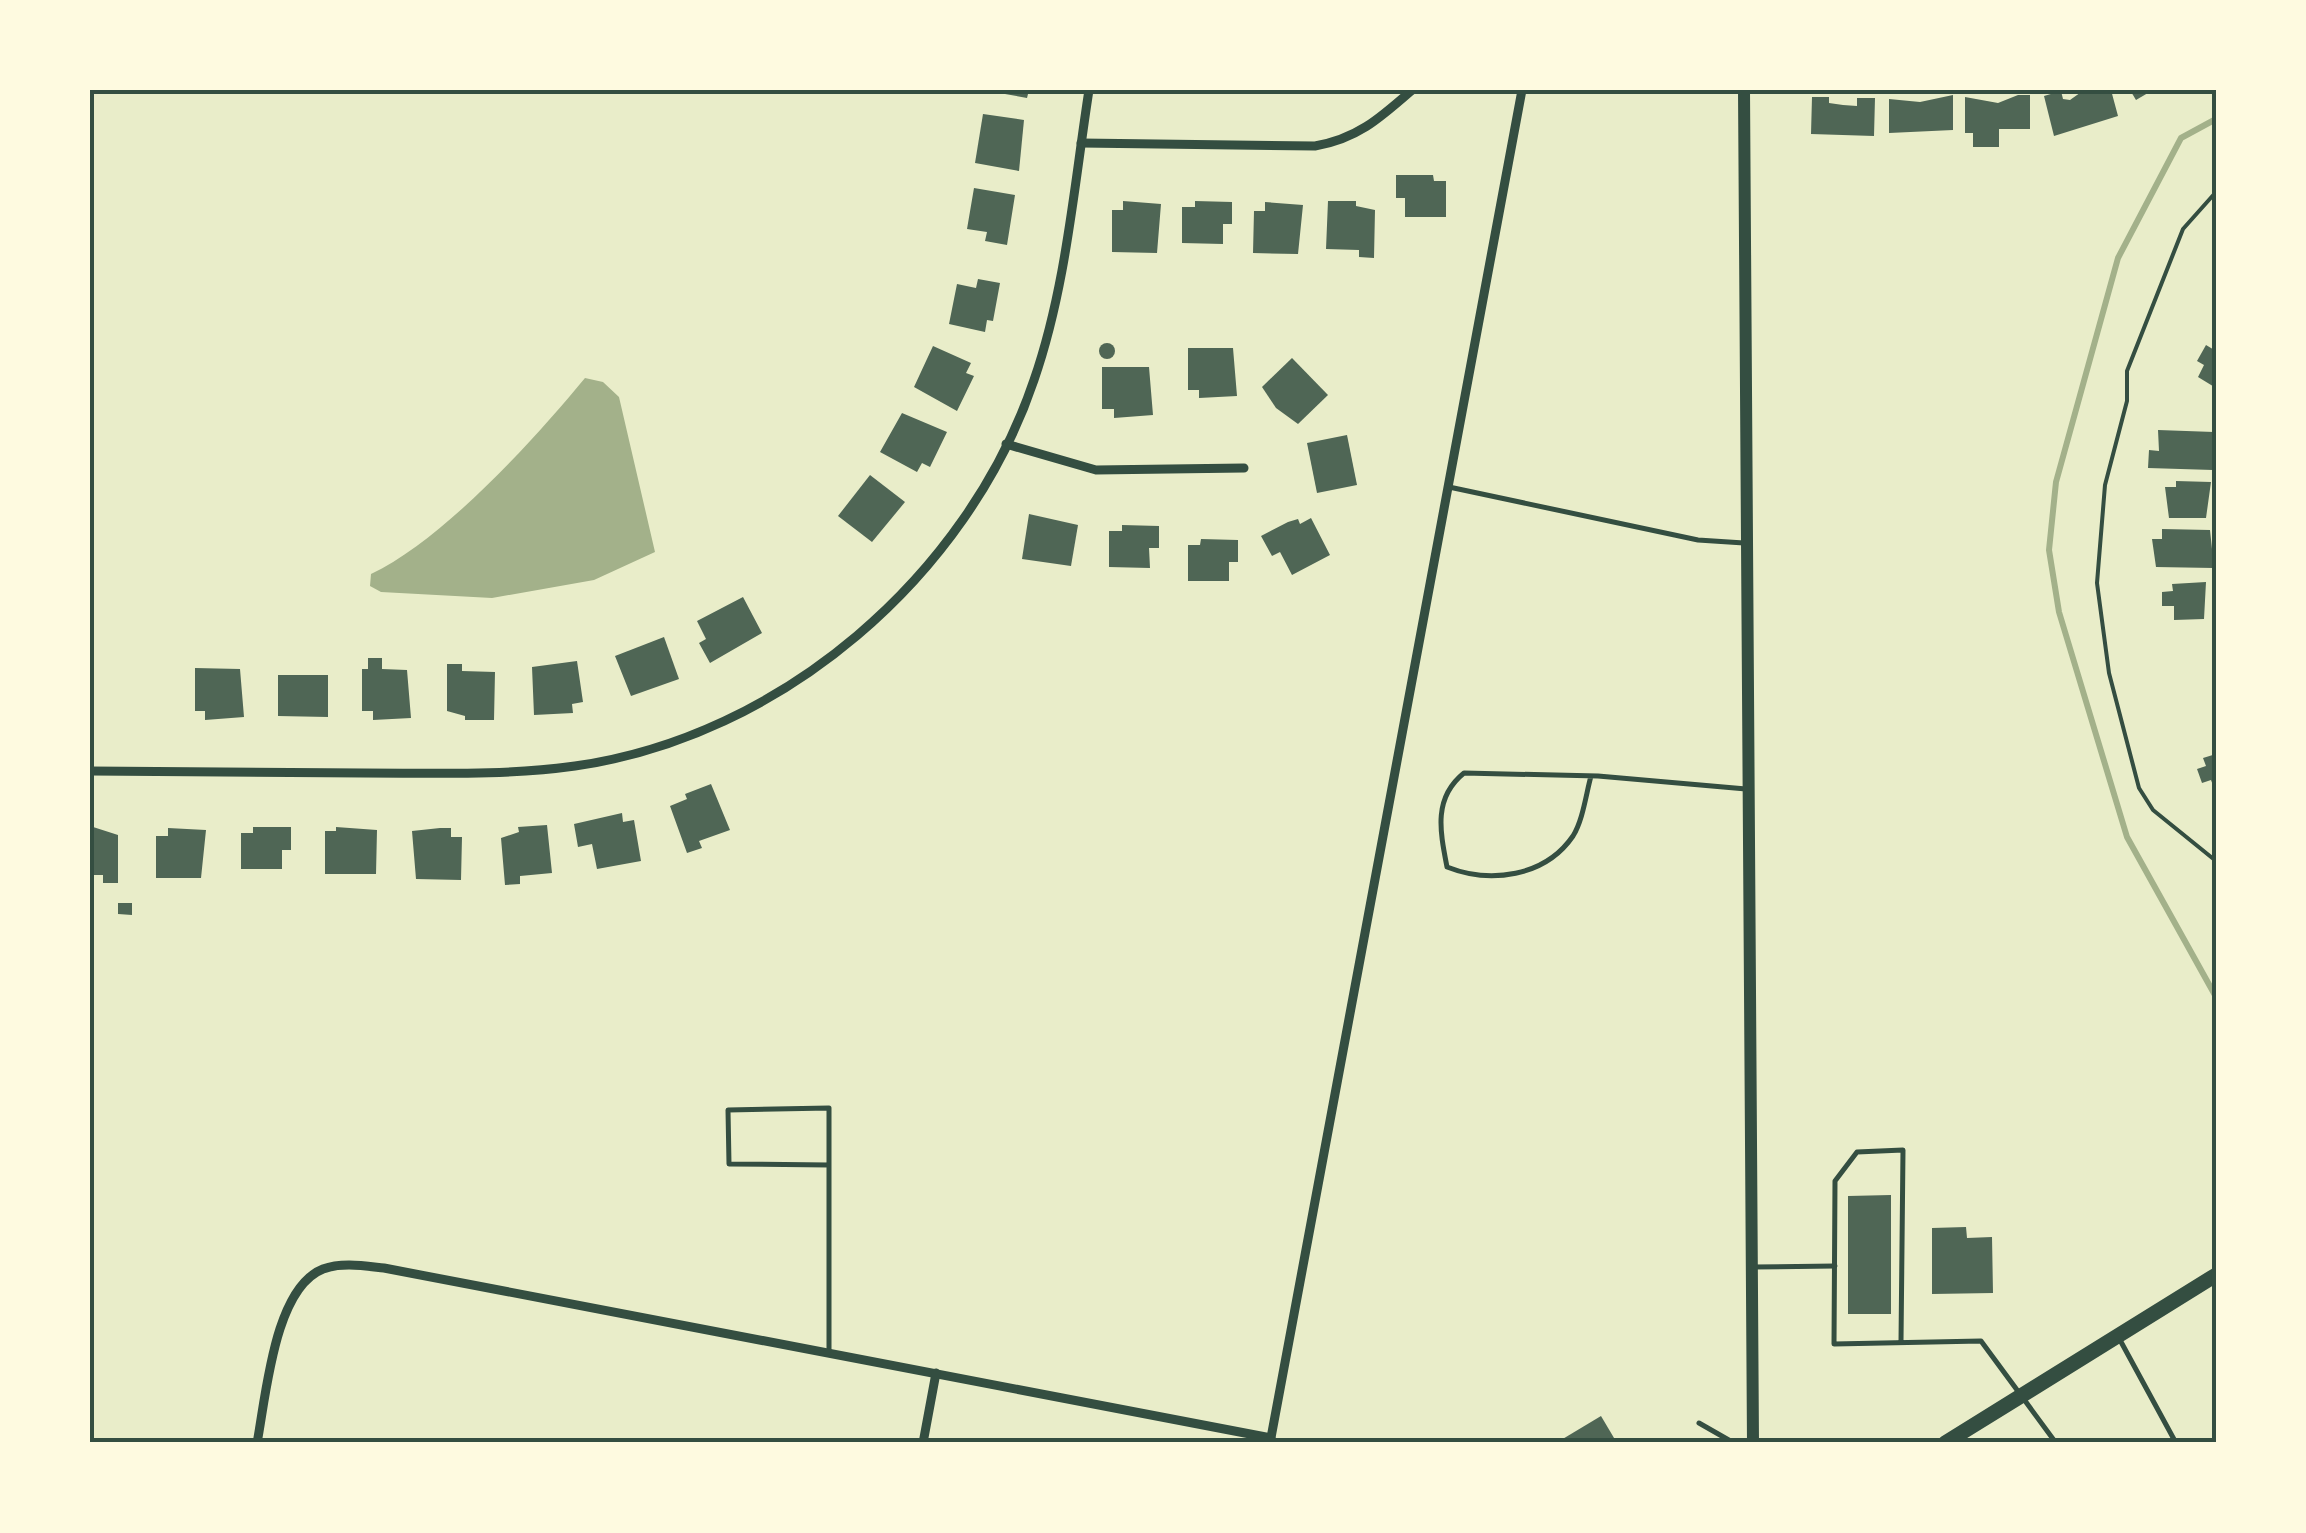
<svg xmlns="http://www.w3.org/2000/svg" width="2306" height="1533" font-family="'Nunito Sans',sans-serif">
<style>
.water{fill:#a3b18a}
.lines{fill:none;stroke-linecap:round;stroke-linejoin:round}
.stream{stroke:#a3b18a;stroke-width:6}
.building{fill:#4f6655}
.path{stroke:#344e41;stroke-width:4}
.service{stroke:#344e41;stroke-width:5}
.minor{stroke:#344e41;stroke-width:9}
.secondary{stroke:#344e41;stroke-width:12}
.primary{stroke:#344e41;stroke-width:15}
.neatline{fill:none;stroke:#344e41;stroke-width:4}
</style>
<rect width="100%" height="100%" fill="#e9edc9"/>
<path class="water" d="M585,378L603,382L619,397L655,552L594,580L492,598L381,592L370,586L371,574C443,540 534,440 585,378Z"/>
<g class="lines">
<polyline class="stream" points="2216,119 2181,138 2118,258 2056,482 2049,550 2059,612 2127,837 2216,997"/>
</g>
<g class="building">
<polygon points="1006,90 1029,90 1027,98 1005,94"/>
<polygon points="2084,90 2111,90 2118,116 2054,136 2044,96 2061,91 2063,99 2070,100"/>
<polygon points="2130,90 2153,90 2136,100"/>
<polygon points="1953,95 1953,130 1889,133 1889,99 1920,102"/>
<polygon points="2018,95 2030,95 2030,129 1999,129 1999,147 1973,147 1973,133 1965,133 1965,97 1998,103"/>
<polygon points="1812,97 1829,97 1829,103 1843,105 1857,106 1857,98 1875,98 1874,136 1811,134"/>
<polygon points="983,114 1024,120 1019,171 975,163"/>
<polygon points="1396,175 1433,175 1434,181 1446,181 1446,217 1405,217 1405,198 1396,198"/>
<polygon points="974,188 1015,195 1007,245 985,241 987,232 967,229"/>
<polygon points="1123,201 1161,204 1157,253 1112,252 1112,210 1123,210"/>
<polygon points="1195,201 1232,202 1232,224 1223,224 1223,244 1182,243 1182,207 1195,207"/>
<polygon points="1328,201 1356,201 1356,206 1375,210 1374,258 1359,257 1359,250 1326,249"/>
<polygon points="1265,202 1303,205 1298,254 1253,253 1254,211 1265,211"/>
<polygon points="978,279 1000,283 993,321 987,320 985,332 949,324 957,284 976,288"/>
<circle cx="1107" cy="351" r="8"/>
<polygon points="2206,345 2216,351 2216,388 2198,377 2204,365 2197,361"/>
<polygon points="933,346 971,363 966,373 974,376 957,411 914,387"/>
<polygon points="1188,348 1233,348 1237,396 1199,398 1199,390 1188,390"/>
<polygon points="1292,358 1328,395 1298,424 1276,408 1262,387"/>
<polygon points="1102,367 1149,367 1153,415 1114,418 1114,409 1102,409"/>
<polygon points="902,413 947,432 930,467 922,463 917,472 880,452"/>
<polygon points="2158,430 2214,432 2213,470 2148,468 2149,450 2159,451"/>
<polygon points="1347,435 1357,485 1317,493 1307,443"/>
<polygon points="870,475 905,502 872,542 838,516"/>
<polygon points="2176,481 2211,482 2206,518 2169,518 2165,487 2176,487"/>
<polygon points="1029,514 1078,525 1071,566 1022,559"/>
<polygon points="1311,518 1330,555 1292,575 1280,552 1272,556 1261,536 1288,522 1298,519 1300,524"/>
<polygon points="1122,525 1159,526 1159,548 1149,548 1150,568 1109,567 1109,531 1122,531"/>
<polygon points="2162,529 2210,530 2214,568 2156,567 2152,539 2162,539"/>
<polygon points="1201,539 1238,540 1238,562 1229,562 1229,581 1188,581 1188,545 1200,545"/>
<polygon points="2206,582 2204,619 2174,620 2174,606 2162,606 2162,592 2173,591 2172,584"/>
<polygon points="743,597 762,633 710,663 699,643 706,639 697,621"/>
<polygon points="664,637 679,679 631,696 615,656"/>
<polygon points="368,658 382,658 382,669 407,670 411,718 373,720 373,711 362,711 362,669 368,669"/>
<polygon points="577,661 583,702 572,704 573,713 534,715 532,667"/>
<polygon points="447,664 462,664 462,671 495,672 494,720 465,720 465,716 447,711"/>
<polygon points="195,668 240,669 244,717 205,720 205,711 195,711"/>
<polygon points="278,675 328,675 328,717 278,716"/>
<polygon points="2216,754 2216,791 2215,791 2211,780 2202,783 2197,769 2206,766 2203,758"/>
<polygon points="711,784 730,830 699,841 702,848 687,853 670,806 687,799 685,794"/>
<polygon points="622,813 623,822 634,820 641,861 597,869 592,844 578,847 574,824"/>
<polygon points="547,825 552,873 520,876 520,884 505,885 501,838 519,832 518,827"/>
<polygon points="90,826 118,835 118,883 103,883 103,875 90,875"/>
<polygon points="253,827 291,827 291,850 282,850 282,869 241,869 241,833 253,833"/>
<polygon points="336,827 377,830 376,874 325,874 325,831 336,831"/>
<polygon points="168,828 206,830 201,878 156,878 156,836 168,836"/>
<polygon points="440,828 451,828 451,837 462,837 461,880 416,879 412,831"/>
<polygon points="118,903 132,903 132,915 118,914"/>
<polygon points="1891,1195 1891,1314 1848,1314 1848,1196"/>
<polygon points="1966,1227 1967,1238 1992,1237 1993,1293 1932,1294 1932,1228"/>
<polygon points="1601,1416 1617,1443 1556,1443"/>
</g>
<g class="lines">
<polyline class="path" points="2216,192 2183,229 2127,371 2127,401 2105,485 2097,583 2109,673 2139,788 2153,810 2216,861"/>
<g class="service">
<polyline points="1449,487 1698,540 1744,543"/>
<path d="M1591,776C1586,794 1583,820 1573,836C1545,877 1490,884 1447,867C1440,831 1433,798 1464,773L1598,776L1746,789"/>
<polyline points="1753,1267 1835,1266"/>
<polyline points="2120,1340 2176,1443"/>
<polyline points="1901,1342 1903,1150 1857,1152 1835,1181 1834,1344 1981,1341 2056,1443"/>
<polyline points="829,1351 829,1108 728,1110 729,1164 829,1165"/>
<polyline points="1699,1423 1734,1443"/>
</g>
<g class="minor">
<path d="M1081,143L1315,146C1357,139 1380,118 1412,90"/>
<polyline points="1006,444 1096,470 1244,468"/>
<path d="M90,771C181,771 272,772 363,773C434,773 504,776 575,766C781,737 968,576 1034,380C1066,288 1074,186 1089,90"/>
<path d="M257,1443C266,1397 274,1288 323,1269C342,1262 365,1266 384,1268L1271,1438"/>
<polyline points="923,1443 936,1373"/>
<polyline points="1270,1443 1522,90"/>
</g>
<polyline class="secondary" points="1744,90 1753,1443"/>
<polyline class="primary" points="1945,1443 2216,1275"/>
</g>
<rect width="2306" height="1533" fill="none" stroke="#fefae0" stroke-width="185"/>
<rect x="92" y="92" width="2122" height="1348" class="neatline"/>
</svg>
